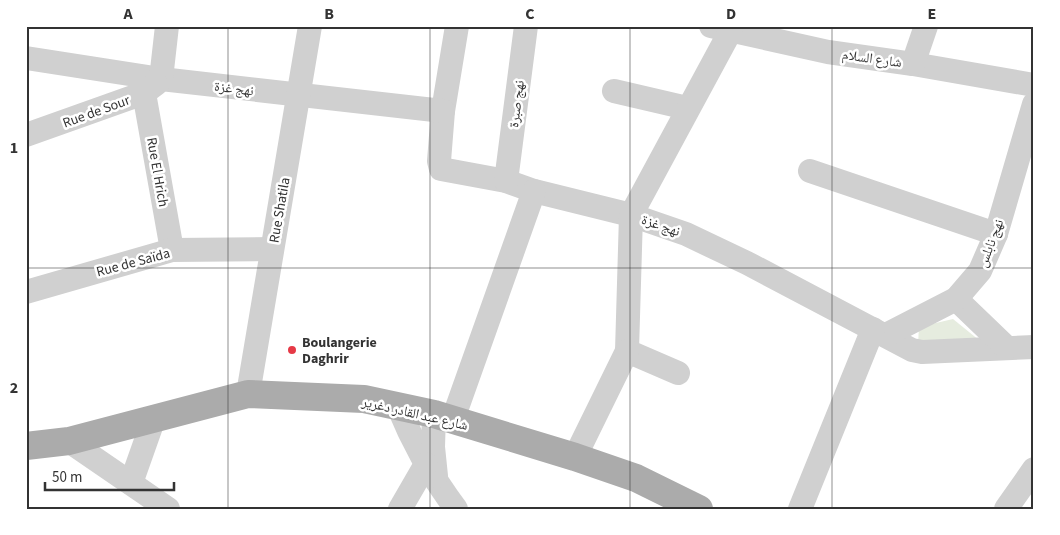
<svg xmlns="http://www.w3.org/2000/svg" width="1060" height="535" font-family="'Source Sans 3','Noto Naskh Arabic',sans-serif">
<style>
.green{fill:#e6ecdf}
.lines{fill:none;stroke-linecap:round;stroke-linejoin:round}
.minor{stroke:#d0d0d0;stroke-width:24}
.major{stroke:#ababab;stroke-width:28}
.grid{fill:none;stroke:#333;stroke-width:1;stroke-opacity:0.55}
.poi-dot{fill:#e63946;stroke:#fff;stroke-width:2}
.labels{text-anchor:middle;stroke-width:5;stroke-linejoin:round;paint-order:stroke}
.street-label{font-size:14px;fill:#333;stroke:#fff}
.poi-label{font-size:14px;font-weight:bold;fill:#333;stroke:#fff;text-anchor:start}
.neatline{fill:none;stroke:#333;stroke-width:2}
.grid-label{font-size:16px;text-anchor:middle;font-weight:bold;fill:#333}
</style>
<rect width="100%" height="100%" fill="#fff"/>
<polygon class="green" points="953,319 985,345 918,344 919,327"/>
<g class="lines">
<g class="minor">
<polyline points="457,26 443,111 439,161 441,169 506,181 534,191 631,215 686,234 747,263 912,350 922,352 1034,347"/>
<polyline points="711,26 828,52 913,64 1034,85"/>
<polyline points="26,58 161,79 443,111"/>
<polyline points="913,64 926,26"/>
<polyline points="161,79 167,26"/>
<polyline points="614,91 687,108"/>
<polyline points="144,93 172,250"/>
<polyline points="26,135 144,93 156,84"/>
<polyline points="810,171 996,234"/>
<polyline points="506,181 526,26"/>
<polyline points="26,292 172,250 272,249"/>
<polyline points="956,299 1007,348"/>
<polyline points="886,335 956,299 980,271 996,234 1034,104"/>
<polyline points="678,373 627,351 631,215 731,30"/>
<polyline points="248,394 310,26"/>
<path d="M398,406C413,443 432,477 456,509"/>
<polyline points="434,414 433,447 436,476"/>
<polyline points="453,419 534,191"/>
<polyline points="69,441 168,509"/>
<polyline points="575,457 627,351"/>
<polyline points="131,483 154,418"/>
<polyline points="400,509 426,464"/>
<polyline points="800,509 873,329"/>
<polyline points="1006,509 1034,469"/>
</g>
<polyline class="major" points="26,446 69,441 248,394 364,399 434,414 575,457 636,478 699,509"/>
</g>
<path class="grid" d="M228,26V509M430,26V509M630,26V509M832,26V509M26,268H1034"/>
<circle class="poi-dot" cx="292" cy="350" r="5"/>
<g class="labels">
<g class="street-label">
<text transform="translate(872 58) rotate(8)" y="5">شارع السلام</text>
<text transform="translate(234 88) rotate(7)" y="5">نهج غزة</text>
<text transform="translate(516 104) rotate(-83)" y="5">نهج صبرة</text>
<text transform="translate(96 111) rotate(-20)" y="5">Rue de Sour</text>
<text transform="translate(158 172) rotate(80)" y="5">Rue El Hrich</text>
<text transform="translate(279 210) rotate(-80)" y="5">Rue Shatila</text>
<text transform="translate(661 225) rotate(19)" y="5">نهج غزة</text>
<text transform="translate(990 243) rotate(-69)" y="5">نهج نابلس</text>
<text transform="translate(133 262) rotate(-15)" y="5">Rue de Saïda</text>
<text transform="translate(415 413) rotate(13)" y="5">شارع عبد القادر دغرير</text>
</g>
<g class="poi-label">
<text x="302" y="347">Boulangerie<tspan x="302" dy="16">Daghrir</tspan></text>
</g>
</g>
<rect width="1060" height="535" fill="none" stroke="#ffffff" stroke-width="55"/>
<path d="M45 482v8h129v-8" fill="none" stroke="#333333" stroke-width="2.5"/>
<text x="52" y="482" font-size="15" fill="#333333" stroke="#ffffff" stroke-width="4" paint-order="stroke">50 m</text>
<rect x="28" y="28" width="1004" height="480" class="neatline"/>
<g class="grid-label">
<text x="128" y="19">A</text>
<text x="329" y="19">B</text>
<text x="530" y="19">C</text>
<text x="731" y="19">D</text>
<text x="932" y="19">E</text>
<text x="14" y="153">1</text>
<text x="14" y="393">2</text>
</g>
</svg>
